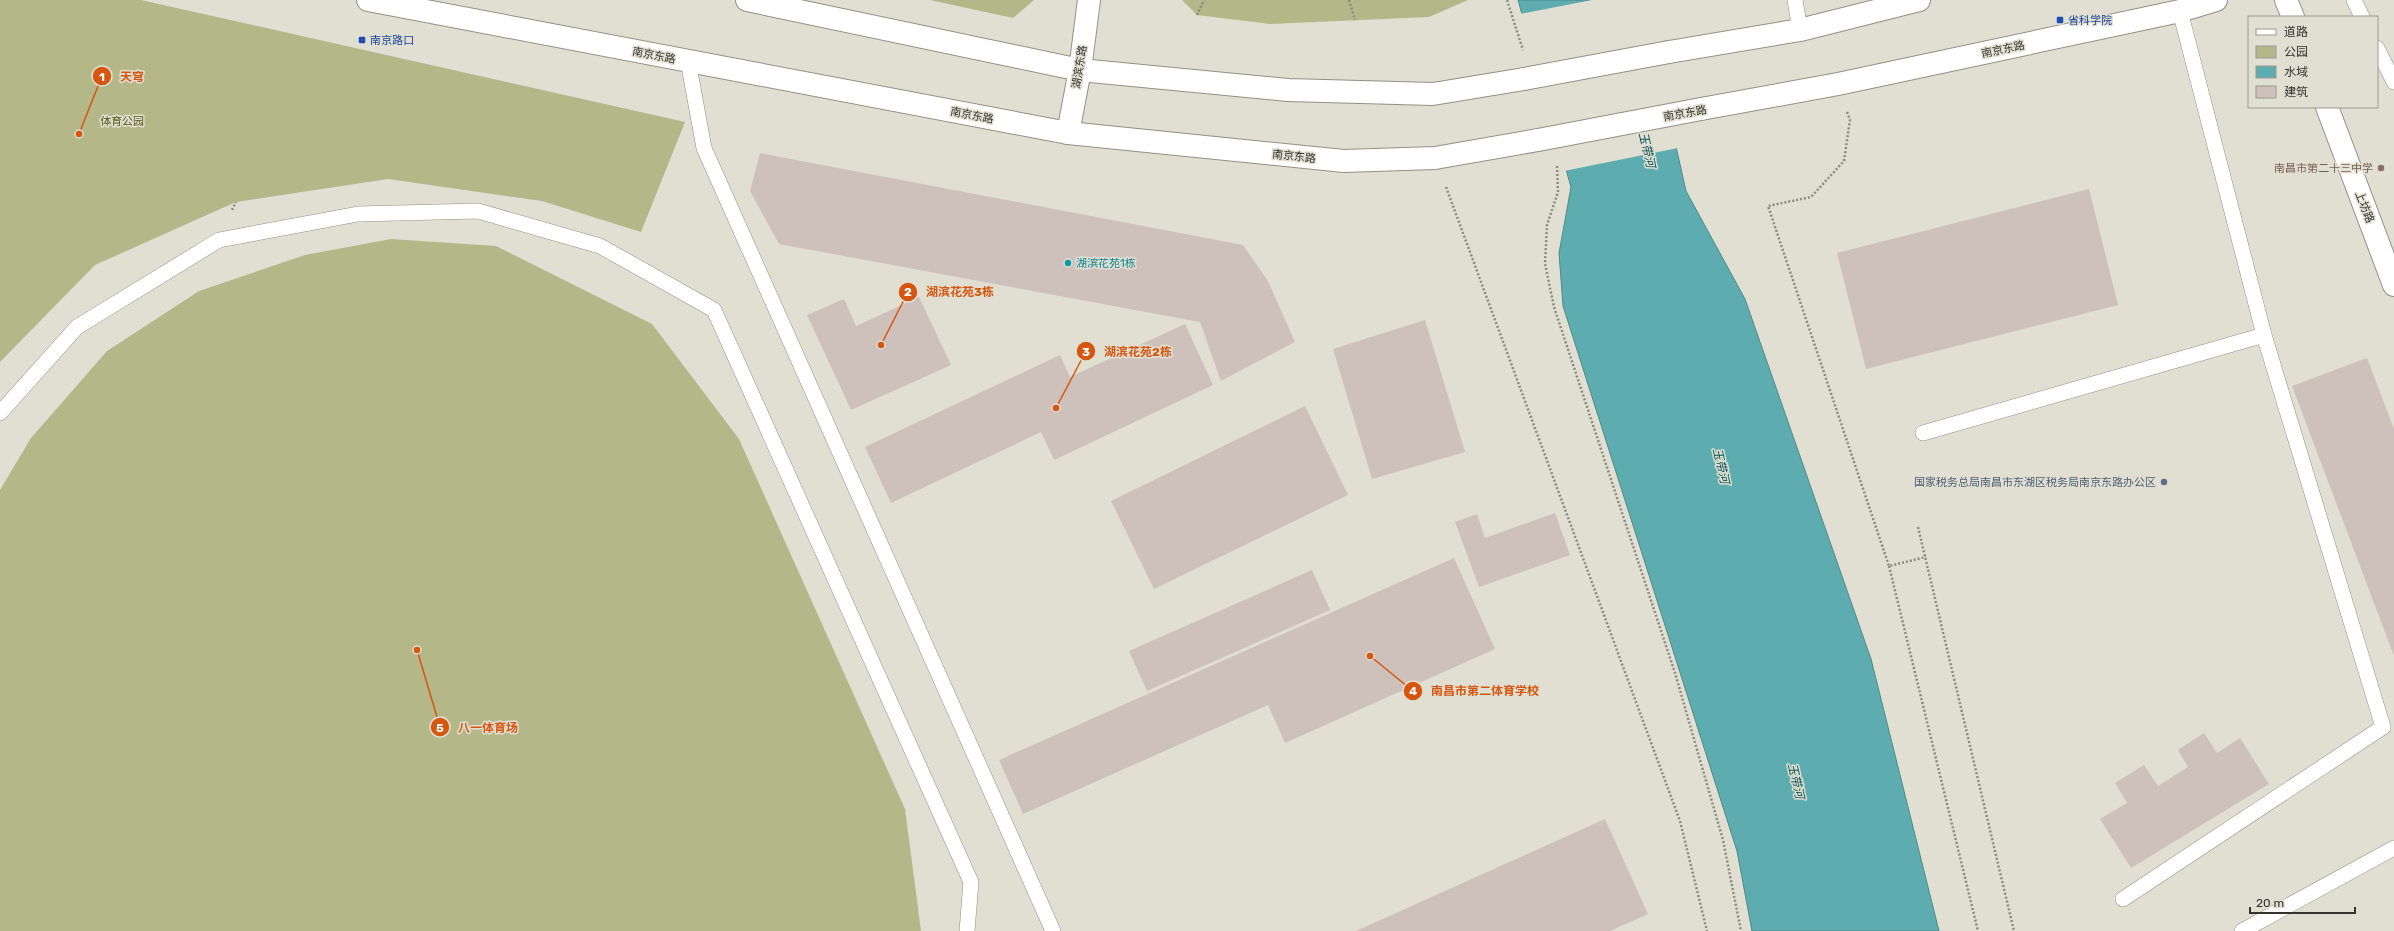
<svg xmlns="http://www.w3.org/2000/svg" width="2394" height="931" font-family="Rubik,'Noto Sans SC',sans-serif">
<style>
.green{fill:#b4b889}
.water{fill:#5dadb0;stroke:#518889}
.pier{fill:#e1dfd2}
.building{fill:#cec1bb}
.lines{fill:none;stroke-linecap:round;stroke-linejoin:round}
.service-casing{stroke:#939084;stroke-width:16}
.minor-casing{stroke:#939084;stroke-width:24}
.tertiary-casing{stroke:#939084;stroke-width:24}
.secondary-casing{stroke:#939084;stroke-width:24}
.path{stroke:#8b8a81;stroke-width:2.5;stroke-dasharray:2 2;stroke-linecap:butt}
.service{stroke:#fff;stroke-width:15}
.minor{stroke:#fff;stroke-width:22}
.tertiary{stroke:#fff;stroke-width:22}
.secondary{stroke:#fff;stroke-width:22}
.secondary-bridge-casing{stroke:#939084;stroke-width:24;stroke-linecap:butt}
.secondary-bridge{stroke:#fff;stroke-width:22}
.transit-dot{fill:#1a4fb4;stroke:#e1dfd2;stroke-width:1.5}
.education-dot{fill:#8d6e63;stroke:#e1dfd2;stroke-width:1.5}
.culture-dot{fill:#0f9aa8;stroke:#e1dfd2;stroke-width:1.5}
.service-dot{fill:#5c6f8a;stroke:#e1dfd2;stroke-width:1.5}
.labels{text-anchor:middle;stroke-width:3;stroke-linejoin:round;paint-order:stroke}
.transit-label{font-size:11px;fill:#164399;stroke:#e1dfd2;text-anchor:start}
.street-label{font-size:11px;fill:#34332e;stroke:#e1dfd2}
.park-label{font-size:11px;fill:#535511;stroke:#e1dfd2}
.education-label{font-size:11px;fill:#785e54;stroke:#e1dfd2;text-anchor:end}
.culture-label{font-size:11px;fill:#0d838f;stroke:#e1dfd2;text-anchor:start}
.service-label{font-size:11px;fill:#4e5e75;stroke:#e1dfd2;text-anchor:end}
.water-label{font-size:12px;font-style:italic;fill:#075254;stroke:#e1dfd2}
.leader{fill:none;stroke:#d6550f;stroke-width:1.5}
.callout-dot{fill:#d6550f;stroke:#e1dfd2;stroke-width:1.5}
.mark-label{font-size:12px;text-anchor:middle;font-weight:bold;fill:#fff}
.callout-label{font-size:12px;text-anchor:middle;font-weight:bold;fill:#d6550f;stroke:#e1dfd2;stroke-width:3;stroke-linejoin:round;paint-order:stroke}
</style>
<rect width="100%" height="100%" fill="#e1dfd2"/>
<g class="green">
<polygon points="0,0 141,0 685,122 641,232 542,201 388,179 236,202 95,265 0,362"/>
<polygon points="930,0 1034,0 1013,18"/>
<polygon points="1182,0 1468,0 1429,17 1270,24 1197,15"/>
<polygon points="391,239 496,246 652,324 739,439 905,809 921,931 0,931 0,490 31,438 107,351 199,291 305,255"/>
</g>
<polygon class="water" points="1518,0 1643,0 1686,191 1745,299 1871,659 1939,931 1752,931 1737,851 1563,306 1559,253 1571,187"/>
<polygon class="pier" points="1592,0 1645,0 1678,148 1564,171 1520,14"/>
<g class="building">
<polygon points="760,153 1243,245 1268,281 1295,342 1221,381 1200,322 779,244 750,191"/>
<polygon points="2089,189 2118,305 1866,369 1837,253"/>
<polygon points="919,297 951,365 851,410 807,315 844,299 856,326"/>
<polygon points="1425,320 1465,452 1372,479 1333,349"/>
<polygon points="1185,324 1213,385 1054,460 1041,432 891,503 865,447 1060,355 1070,377"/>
<polygon points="2367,358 2394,429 2394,656 2292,386"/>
<polygon points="1305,406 1348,495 1154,589 1111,501"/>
<polygon points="1555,513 1570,555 1479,587 1455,522 1477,514 1485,538"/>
<polygon points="1454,558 1495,649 1285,743 1268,705 1023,814 999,760"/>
<polygon points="1312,570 1330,610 1147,691 1129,651"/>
<polygon points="2204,733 2217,753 2240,738 2269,784 2131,868 2100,819 2127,803 2115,783 2144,765 2158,786 2188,767 2178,750"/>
<polygon points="1605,819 1648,914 1610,931 1356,931"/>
</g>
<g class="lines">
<defs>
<g id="service">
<polyline points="1795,0 1800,30"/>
<polyline points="2354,0 2362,17"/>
<polyline points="2377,48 2394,82"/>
<polyline points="688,61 704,148 1053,931"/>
<polyline points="0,413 77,327 219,240 358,214 478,211 600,246 714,310 971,882 967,931"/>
<polyline points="1923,433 2264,335 2180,11"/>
<polyline points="2123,899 2383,727 2264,335"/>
<polyline points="2242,931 2394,848"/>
</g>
<g id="minor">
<polyline points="2286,0 2293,17"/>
<polyline points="2327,107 2394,285"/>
</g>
<polyline id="tertiary" points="1068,133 1080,70 1089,0"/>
<g id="secondary">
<polyline points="368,0 1068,133 1344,161 1435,158 1538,140"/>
<polyline points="747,0 1080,70 1288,90 1433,94 1524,79"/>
<polyline points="1669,52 1800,30 1919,0"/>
<polyline points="1701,109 1838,84 2180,11 2216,0"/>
</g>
</defs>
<use href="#service" class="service-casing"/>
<use href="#minor" class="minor-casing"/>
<use href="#tertiary" class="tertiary-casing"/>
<use href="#secondary" class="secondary-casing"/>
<g class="path">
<polyline points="1349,0 1355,20"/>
<polyline points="1507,0 1523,50"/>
<polyline points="1197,15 1204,0"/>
<polyline points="1847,112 1850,120 1844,161 1811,197 1768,206 1889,566 1926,557"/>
<polyline points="1557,166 1558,192 1547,225 1545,264 1554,307 1675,673 1723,840 1741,931"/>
<polyline points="1446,187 1680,821 1707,931"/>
<polyline points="232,210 236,202"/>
<polyline points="1918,527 2014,931"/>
<polyline points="1889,566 1978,931"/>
</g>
<use href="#service" class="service"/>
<use href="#minor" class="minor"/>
<use href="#tertiary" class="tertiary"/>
<use href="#secondary" class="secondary"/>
<defs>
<g id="secondary-bridge">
<polyline points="1524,79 1669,52"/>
<polyline points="1538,140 1701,109"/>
</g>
</defs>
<use href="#secondary-bridge" class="secondary-bridge-casing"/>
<use href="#secondary-bridge" class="secondary-bridge"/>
</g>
<g class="transit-dot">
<rect x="2056" y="16" width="8" height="8" rx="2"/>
<rect x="358" y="36" width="8" height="8" rx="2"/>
</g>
<circle class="education-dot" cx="2381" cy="168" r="4"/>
<circle class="culture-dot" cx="1068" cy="263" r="4"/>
<circle class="service-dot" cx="2164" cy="482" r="4"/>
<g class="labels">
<g class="transit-label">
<text x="2068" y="24">省科学院</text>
<text x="370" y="44">南京路口</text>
</g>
<g class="street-label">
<text transform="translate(2003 49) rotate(-12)" y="4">南京东路</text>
<text transform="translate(654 55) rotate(11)" y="4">南京东路</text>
<text transform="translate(1079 67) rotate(-81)" y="4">湖滨东路</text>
<text transform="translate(1685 113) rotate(-10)" y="4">南京东路</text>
<text transform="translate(972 115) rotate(11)" y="4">南京东路</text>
<text transform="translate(1294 156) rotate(6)" y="4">南京东路</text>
<text transform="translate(2365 207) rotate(69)" y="4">上坊路</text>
</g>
<g class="park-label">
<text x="122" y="125">体育公园</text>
</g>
<g class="education-label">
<text x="2373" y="172">南昌市第二十三中学</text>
</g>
<g class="culture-label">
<text x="1076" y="267">湖滨花苑1栋</text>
</g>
<g class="service-label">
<text x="2156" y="486">国家税务总局南昌市东湖区税务局南京东路办公区</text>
</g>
<g class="water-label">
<text transform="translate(1647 150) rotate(77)" y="4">玉带河</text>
<text transform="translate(1721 466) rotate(77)" y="4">玉带河</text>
<text transform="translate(1796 781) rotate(77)" y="4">玉带河</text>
</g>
</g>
<path class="leader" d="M79 134L102 76M881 345L908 292M1056 408L1086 351M1370 656L1413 691M417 650L440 727"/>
<g class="callout-dot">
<circle cx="79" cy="134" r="4"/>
<circle cx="881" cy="345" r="4"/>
<circle cx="1056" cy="408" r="4"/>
<circle cx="1370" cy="656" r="4"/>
<circle cx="417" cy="650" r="4"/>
<circle cx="102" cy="76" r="10"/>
<circle cx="908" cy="292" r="10"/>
<circle cx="1086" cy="351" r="10"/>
<circle cx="1413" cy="691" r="10"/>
<circle cx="440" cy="727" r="10"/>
</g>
<g class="mark-label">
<text x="102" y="81">1</text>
<text x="908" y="296">2</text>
<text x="1086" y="356">3</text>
<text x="1413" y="695">4</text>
<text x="440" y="732">5</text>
</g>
<g class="callout-label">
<text x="132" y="81">天穹</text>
<text x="960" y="296">湖滨花苑3栋</text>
<text x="1138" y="356">湖滨花苑2栋</text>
<text x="1485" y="695">南昌市第二体育学校</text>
<text x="488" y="732">八一体育场</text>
</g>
<rect x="2248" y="16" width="130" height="92" fill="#e1dfd2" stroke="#9c9a90"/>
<rect x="2256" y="29" width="20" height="6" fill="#ffffff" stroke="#9c9a90"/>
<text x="2284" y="36" font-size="12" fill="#34332e">道路</text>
<rect x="2256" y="46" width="20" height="12" fill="#b4b889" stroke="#9c9a90"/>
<text x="2284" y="56" font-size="12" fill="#34332e">公园</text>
<rect x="2256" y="66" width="20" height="12" fill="#5dadb0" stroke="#9c9a90"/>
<text x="2284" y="76" font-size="12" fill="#34332e">水域</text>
<rect x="2256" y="86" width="20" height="12" fill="#cec1bb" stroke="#9c9a90"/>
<text x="2284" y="96" font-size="12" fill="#34332e">建筑</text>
<path d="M2250 907v6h105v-6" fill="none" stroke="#34332e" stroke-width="2"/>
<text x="2256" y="907" font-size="12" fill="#34332e" stroke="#e1dfd2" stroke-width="3" paint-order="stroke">20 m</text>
</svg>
